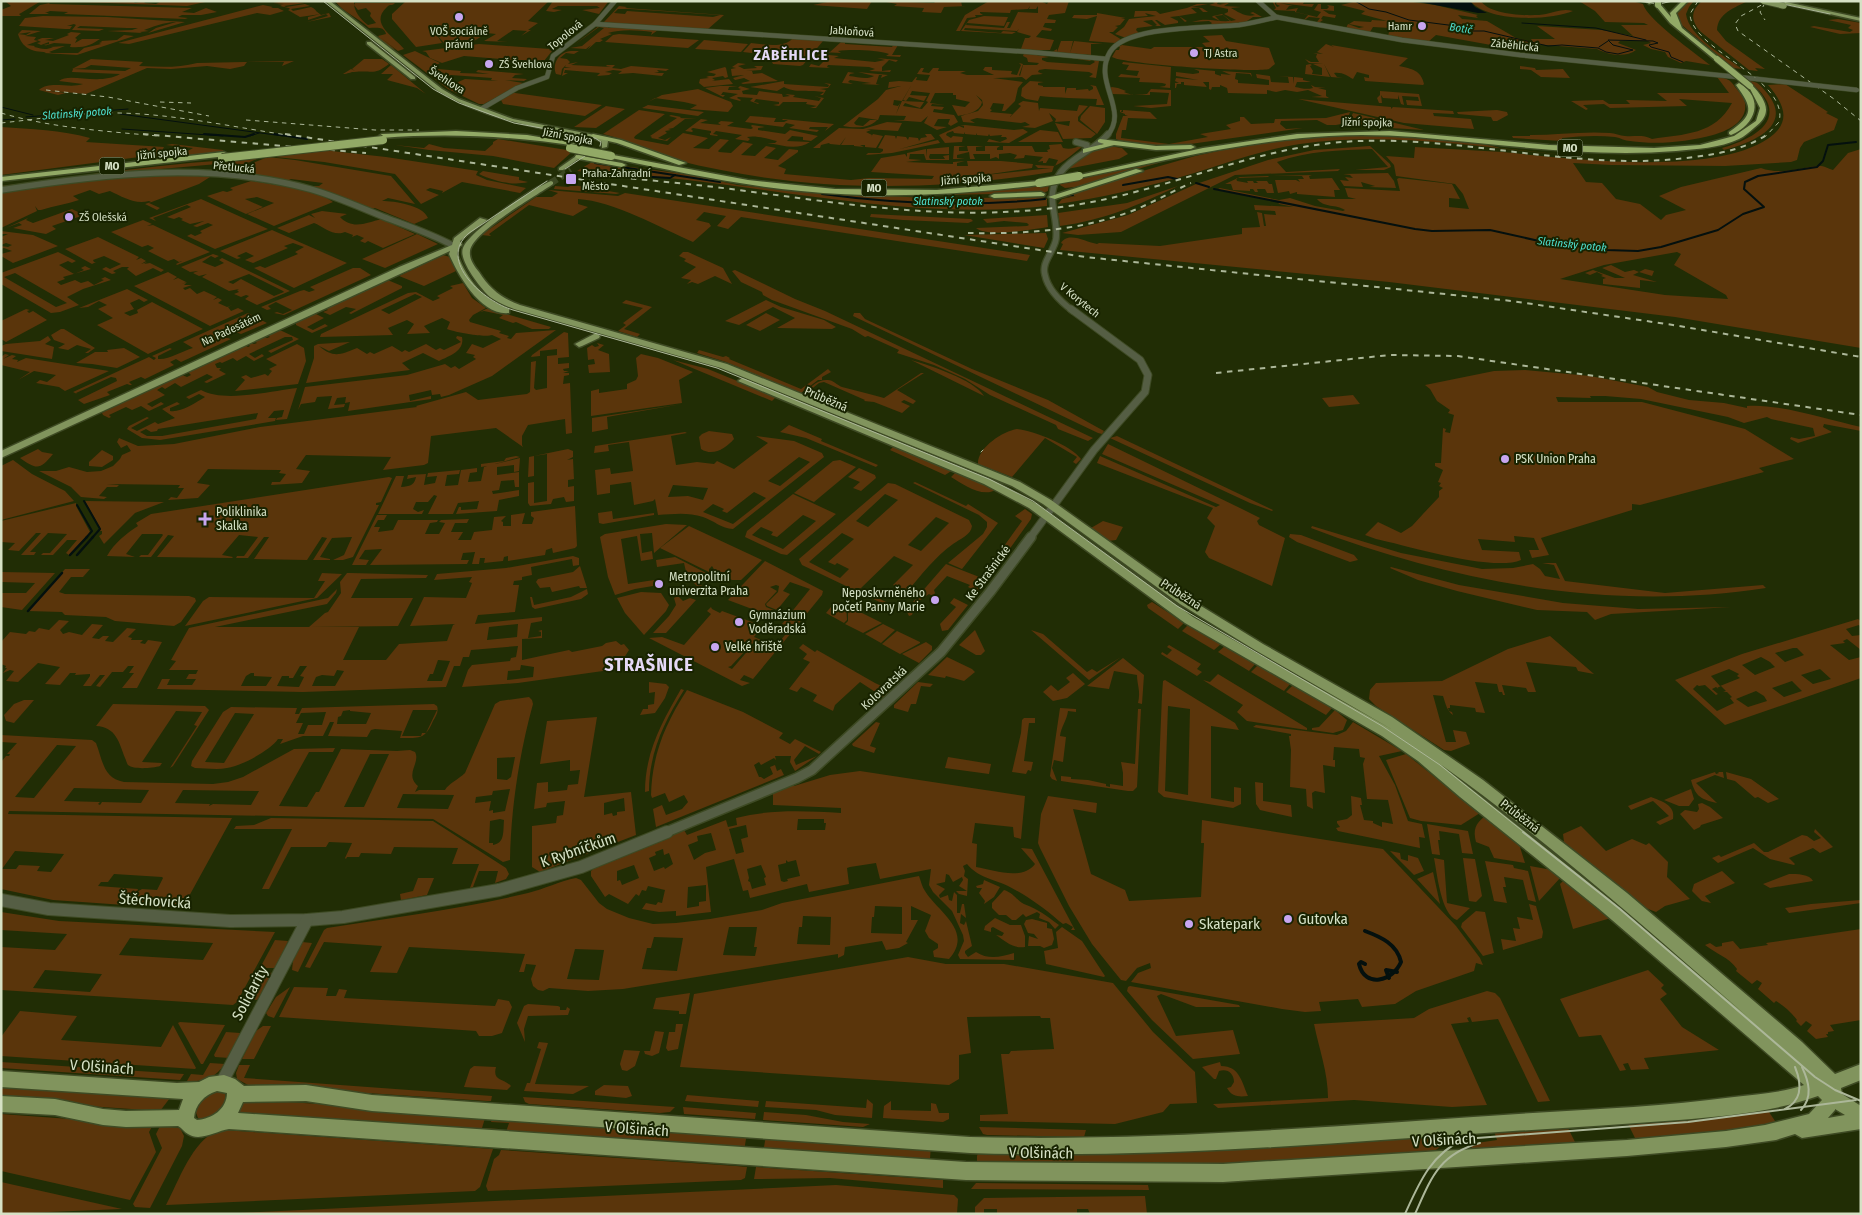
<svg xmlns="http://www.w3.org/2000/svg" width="1862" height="1215" font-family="'Fira Sans Condensed',sans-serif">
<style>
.green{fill:#5a350b;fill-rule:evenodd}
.water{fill:#04100e}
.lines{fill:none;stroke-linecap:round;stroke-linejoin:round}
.stream-far3{stroke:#04100e;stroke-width:1}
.stream-far2{stroke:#04100e;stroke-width:2}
.stream-far1{stroke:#04100e;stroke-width:2.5}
.stream{stroke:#04100e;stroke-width:4}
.major-tunnel{stroke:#3c4822;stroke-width:7;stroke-dasharray:7 4;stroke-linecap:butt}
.minor-far4-casing{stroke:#3e4a24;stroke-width:5.5}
.minor-far3-casing{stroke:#3e4a24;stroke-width:8}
.minor-far2-casing{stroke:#3e4a24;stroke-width:9}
.minor-far1-casing{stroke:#3e4a24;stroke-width:12}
.minor-casing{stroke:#3e4a24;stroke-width:14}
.major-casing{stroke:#3e4a24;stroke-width:3}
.highway-casing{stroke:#3e4a24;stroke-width:3}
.minor-far4{stroke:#555e44;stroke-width:4.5}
.minor-far3{stroke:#555e44;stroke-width:5.5}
.minor-far2{stroke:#555e44;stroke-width:7}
.minor-far1{stroke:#555e44;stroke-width:9}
.minor{stroke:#555e44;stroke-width:12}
.major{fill:#81945d;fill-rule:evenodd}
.highway{fill:#92a966;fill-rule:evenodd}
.tram-far1{stroke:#acb799;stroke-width:1}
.tram{stroke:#acb799;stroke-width:2}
.rail-far1{stroke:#acb799;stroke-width:1;stroke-dasharray:4.5 4.5;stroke-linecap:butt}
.rail{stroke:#acb799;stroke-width:2;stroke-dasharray:5.5 5.5;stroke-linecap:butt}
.minor-bridge-casing{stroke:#3e4a24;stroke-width:5.5;stroke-linecap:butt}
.major-bridge-casing{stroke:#3e4a24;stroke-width:7;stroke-linecap:butt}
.highway-bridge-far1-casing{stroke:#3e4a24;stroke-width:8;stroke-linecap:butt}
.highway-bridge-casing{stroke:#3e4a24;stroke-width:10;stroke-linecap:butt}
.minor-bridge{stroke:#555e44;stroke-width:4.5}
.major-bridge{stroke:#81945d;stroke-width:5.5}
.highway-bridge-far1{stroke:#92a966;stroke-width:6}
.highway-bridge{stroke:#92a966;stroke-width:8}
.poi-dot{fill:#c7a6f0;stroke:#182300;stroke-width:2}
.labels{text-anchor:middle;stroke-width:4;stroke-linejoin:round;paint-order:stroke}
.far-poi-label{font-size:11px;fill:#d6e1c5;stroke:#182300;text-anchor:start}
.far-water-label{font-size:11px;font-style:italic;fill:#4ee0cf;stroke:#182300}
.far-street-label{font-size:11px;fill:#d6e1c5;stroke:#182300}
.shield{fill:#182300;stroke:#9da88a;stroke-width:1}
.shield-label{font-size:11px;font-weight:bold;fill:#d6e1c5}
.street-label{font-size:12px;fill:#d6e1c5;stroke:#182300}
.poi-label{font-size:12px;fill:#d6e1c5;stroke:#182300;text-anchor:start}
.far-district-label{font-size:15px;font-weight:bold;letter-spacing:1px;fill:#e5d9f6;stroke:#182300}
.near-street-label{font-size:15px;fill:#d6e1c5;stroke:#182300}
.near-poi-label{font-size:15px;fill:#d6e1c5;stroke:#182300;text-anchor:start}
.district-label{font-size:18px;font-weight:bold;letter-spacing:1px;fill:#e5d9f6;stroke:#182300}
</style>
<rect width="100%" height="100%" fill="#212d05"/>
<g class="green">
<polygon points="1,1 41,1 21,13 19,14 21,16 1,16 1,10 11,6 6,2"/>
<polygon points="113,1 136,1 134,3 147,1 144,3 156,4 160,2 151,1 205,2 187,6 82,2"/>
<path d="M284,1L305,3L284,6L286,7L305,4L310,6L291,9L293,11L311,7L313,8C313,8 316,10 316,11L321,15L329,13L331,17L307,22L328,16L326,14L308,20V17L321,14L300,17L288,10L290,9L289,8L280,6L282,5H277L284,4L273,3Z"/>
<path d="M335,1L354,2C353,10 361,20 368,25L376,23L370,16L371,13L366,8L358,10L354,5L355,3H395C391,7 391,3 387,7C368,24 396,38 404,49L398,51L380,37L396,50L384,44L378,36L386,34C384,26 376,28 369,28C359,18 344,13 335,1Z"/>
<polygon points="406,1 549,1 528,21 538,23 528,30 531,30 521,36 527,31 513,30 497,41 508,42 484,41 496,34 487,33 474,41 444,43 437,35 442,43 416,47 392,19 392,14"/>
<polygon points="553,1 608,2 599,14 582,10 600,8 597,6 558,6 552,9 562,10 554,12 546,11"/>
<polygon points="832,1 872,1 867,9 813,5"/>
<polygon points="881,1 934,3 936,1 961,1 962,6 967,6 944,7 941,13 922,12 924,8 894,6 897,4"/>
<polygon points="989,1 1040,1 1047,4 1049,1 1069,1 1065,13 1049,15 1047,19 1056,20 1055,23 1045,23 1043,27 1052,29 1051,31 1042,30 1036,37 1054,40 1050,50 1032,50 1049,52 1021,49 1025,38 1029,38 1031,36 1017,32 1019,29 1017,31 965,28 964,30 1001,33 1003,31 1016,32 1012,34 961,31 969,20 984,16 1008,17 1004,26 967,23 966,25 1004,28 1007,22 1010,22 1007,28 1010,28 1018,12 1038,13 1038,6 1036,9 1029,9 1030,6 1028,9 1011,10 1010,13 980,12 980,13 983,15 975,15 976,17 967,18 960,31 956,31 965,15"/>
<path d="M1210,1L1218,2L1217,4L1223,5L1220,4L1227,3L1218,2L1229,3L1224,6L1241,7L1231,8C1238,12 1247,18 1255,15L1250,13L1253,12L1262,17H1253L1244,23L1210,25L1212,23L1209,21L1192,22C1208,17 1214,22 1230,21L1223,15L1215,16L1220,21L1212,17L1213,16L1222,14L1231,21L1236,20L1224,14L1228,12V9L1209,5L1215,3Z"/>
<polygon points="1272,1 1275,1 1275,4 1277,7 1280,6 1276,4 1277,1 1304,2 1303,4 1314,4 1312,7 1280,3 1293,6 1289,6 1286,10 1298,8 1296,12 1317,17 1321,12 1314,10 1318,4 1321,4 1321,9 1327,9 1329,7 1327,5 1334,6 1334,11 1323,10 1329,14 1336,15 1335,18 1323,16 1321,19 1323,20 1320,22 1317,22 1320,18 1309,17 1303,21 1308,15 1295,12 1295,11 1274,10 1276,8"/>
<path d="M1357,1H1406L1435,5L1478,15L1476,16L1478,18L1458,15L1462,19L1487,21L1516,38L1533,42L1531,39H1555L1537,26L1602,30L1633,36L1621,25H1648L1644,23L1605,22L1595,11L1579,1H1632L1643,4C1647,19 1695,53 1710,65L1686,61L1681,63L1668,57L1665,52L1651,49L1643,45L1651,43L1648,41H1620L1618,43L1636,50C1626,58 1608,55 1597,49L1533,44L1532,51L1492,48L1491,45L1436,35L1428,42L1388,36L1390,28L1373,27L1370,32L1346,28L1348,24L1359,28L1364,27L1349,24L1354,21L1371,22L1372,20L1387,21L1361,14L1365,11L1341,5Z"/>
<path d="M1470,1H1481C1489,15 1531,17 1546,14C1555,12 1563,8 1573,11C1549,21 1488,22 1470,1Z"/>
<path d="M1687,1H1694L1689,7L1686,14C1689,37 1725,56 1742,69L1733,68L1677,21L1676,11Z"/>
<path d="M1702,1H1748C1734,8 1718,13 1717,30L1726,41L1765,69L1755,68L1758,71L1749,70L1701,32C1691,21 1690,11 1702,1Z"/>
<polygon points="50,3 49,4 192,8 182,12 194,13 206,8 217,12 201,15 182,15 178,17 188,18 185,19 64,14 68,12 50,11 45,13 49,13 47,14 29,14 40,5"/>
<polygon points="1197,4 1208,4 1191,7 1202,8 1208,12 1203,12 1199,8 1191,8 1197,13 1179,16 1187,21 1185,22 1179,16 1170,17 1178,21 1178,23 1165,25 1157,20 1155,20 1161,26 1155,26 1157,25 1152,20 1143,21 1153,26 1137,28 1136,30 1139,33 1126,38 1115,34 1124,27 1129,19 1156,16 1145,13 1148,16 1134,17 1135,11 1156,11 1160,14 1187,8"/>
<polygon points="263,5 273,7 271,8 278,8 284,11 270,15 257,13 129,44 118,43"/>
<path d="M619,6L627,7L625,8L724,15L708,29L604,24V22ZM618,9H630L720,15L713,17L627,11L625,14L614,13Z"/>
<polygon points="1097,13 1126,18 1121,18 1125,19 1120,25 1115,26 1118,27 1113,32 1109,32 1122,40 1115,43 1089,41 1097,16 1087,19 1072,18 1074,15 1097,15"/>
<path d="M43,16L107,17L185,22L148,33L156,28L176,22C169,21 151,27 144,30L149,31L140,32L142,33L107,31L132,30L138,28H127L80,26L77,28L104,29L99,31L72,30L76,25L74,24L67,26H72L70,29H65L19,26L25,18Z"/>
<polygon points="1838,19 1861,23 1861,33 1840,34 1810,27 1814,26 1850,32 1853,30 1848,28 1851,25 1828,20"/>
<path d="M599,26H609L608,28H609L612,27L658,30L651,35L652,32C637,30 621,29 608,33L612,34L600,39L603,40L600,42H596L587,50L591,45L586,49L570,48L582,46L604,28L599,27L574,45Z"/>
<path d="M22,30L41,31L25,36L36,37L34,40L38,41L27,45L35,46L34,47C40,48 45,51 53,47H50L65,46L49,52L52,53H78L84,48L101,44L99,43L102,42L101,41L117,40L124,35L134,36L77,55L44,53L46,52C32,52 22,48 18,34L26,35L31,32L18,34Z"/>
<path d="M71,32L81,33L75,38L77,39L75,43L82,39H100C91,45 85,48 70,47L71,44L54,43L44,46L46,45H43L49,44V42L41,45L37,43L41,42L37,40L42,38H54L45,40L53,41L69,35L67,34Z"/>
<polygon points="619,34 699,40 688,48 605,42 613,35"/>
<path d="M1222,35L1226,41L1269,48L1275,64C1274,65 1270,68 1269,69C1254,73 1122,64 1112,57L1116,50H1119L1120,47H1118L1122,45L1151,49L1154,47H1206L1202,43L1210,42L1203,36Z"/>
<path d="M793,38L823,41L803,65L800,66L773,64L772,62L776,56L743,52L751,43C765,44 783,49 793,38Z"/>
<polygon points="704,40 748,44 741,52 695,49"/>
<path d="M831,40L845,41V44L892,47L894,44L908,45L906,47L898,45L892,55H901L900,57L886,56L889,54C878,50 850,49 838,51L841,53L821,52L823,50L830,52L841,42H829Z"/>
<polygon points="1061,41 1073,41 1070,53 1074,41 1103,44 1091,44 1091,55 1052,52 1057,49 1057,52"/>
<polygon points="479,44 550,49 549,50 552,51 540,66 540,62 464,56 442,63 430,58 426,52 422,51"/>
<path d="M1326,44L1334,47L1331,45L1408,58L1399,66C1412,69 1421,70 1424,84L1423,85L1365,81L1364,77L1369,78V75L1357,72L1353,79C1347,76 1343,72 1334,73L1337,77L1343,78L1331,77L1324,64L1330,77L1305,74L1306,65L1310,64L1312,65L1310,66L1313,71L1312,74L1322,75V68L1313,64H1323L1309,63L1305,59L1311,62H1319L1316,57L1317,54L1313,53L1323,54L1317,52Z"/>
<path d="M415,51L440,63L435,66L438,69L461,71L460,73L489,74L476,72L478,70L524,74L515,75L512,78L527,79L524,81L505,80L523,83L484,104H479L448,89L403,55ZM451,75L492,78L491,80L498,81L465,79L449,86L442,82V78Z"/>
<path d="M571,51H579L574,54L566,53L560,58L567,59L570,62L568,64L578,62L571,65L611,67L606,66L607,65H615L612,68L621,69L631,66L669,69L666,71L657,70L659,72L654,73H664L662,76L633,73L618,74L622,71L613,70L605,72L612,73L609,75L597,76L600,73L565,70L564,73H568L562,76L564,68H571L565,67L566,65L562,69L561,75L556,74C552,63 559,52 571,51Z"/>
<path d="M1024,53L1049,57L1042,58V60L1047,62L1090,65L1095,62L1092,59L1090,61L1071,58L1075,57L1097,60L1099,61L1096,78L1089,77L1093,74L1089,72L1045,69L1039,70L1038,72L1043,74L1032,75L1026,80L1022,77L995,78H993L1023,82L1018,88L1015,101L1005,111H1002L1004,104L993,103L990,109L992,110L990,112L1012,114L1010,117L1021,106L1018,104L1023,101L1038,103L1039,111L1040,108L1077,111L1079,105L1088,106L1078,117V121L1096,134L1091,138L1063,139L1055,123L1069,126L1070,121L1055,122L1056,119L1049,113L1053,121L1035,128L1022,127L1030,125L1025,122L1021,123L977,118L970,120L975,123L963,122L961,116L978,111L983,105L982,100L976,95L982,102C980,112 968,114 958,116L952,105L965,107L970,102L956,99V95H953V93H935L930,103L945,105L932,104L931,106L944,107L942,110L934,109L933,112L954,115L958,122L949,127L951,126L948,124L950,119H938L934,126L947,127L937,130L924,123L928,116L921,122L893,120H904L906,116L880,115L878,120L859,117L854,123L856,125L863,126L870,120H877C869,129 854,128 843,126L878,99L886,90L901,86L888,88L889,82L899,81L912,82L916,77H917L916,80L927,81L930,75L917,74L921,68H924L922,72L929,73L933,68H939L938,71H966L960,73L967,75H994L983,70L985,67H992V70L1012,71L1011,74L1017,75L1021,65L1019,63L1023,64L1019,75L1020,76L1023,65H1037L1039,63L1028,62L1027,58L1023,56ZM912,84L903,100L906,101L909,97L924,101L927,96L910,95L912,91L930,93L926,101L928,102L922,109L903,106L905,103L920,108L924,102L902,101L896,114L900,103L898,106L893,105L894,100L902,101Z"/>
<polygon points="819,54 839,56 834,58 875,62 885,60 877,58 898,60 896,62 889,60 882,67 882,71 891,70 890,72 869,71 875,69 869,67 828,65 827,67 830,68 809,67 811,64 819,66 826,59 826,56 817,57"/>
<path d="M91,59L143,62L139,66C159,67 179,68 197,63L294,61L282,66L284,62H247L244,66L230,69L207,66L171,69L147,68L86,94L42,90L66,93L58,95L39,90C50,80 69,89 83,84L59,81C69,72 99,86 120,74L72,72L73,69L125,71L131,68L91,65L85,68L72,69Z"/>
<path d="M364,59H382L389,64C373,76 374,70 354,72C350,72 348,74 343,74L351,69L355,71L352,69Z"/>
<polygon points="1123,62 1171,67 1170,88 1159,87 1165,86 1166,84 1162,83 1139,82 1140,78 1118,77 1121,74 1137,76 1139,71 1126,70 1129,65 1122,64"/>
<polygon points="738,63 746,64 738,66 744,69 757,68 754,66 763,66 761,70 746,71 752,71 753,74 762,73 778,81 743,84 741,83 750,81 744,78 735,80 733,78 744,75 732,76 731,69 736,68 732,67"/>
<polygon points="391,65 426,94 417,88 387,80 393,74 381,74"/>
<polygon points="1520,66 1535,68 1536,70 1563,69 1570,78 1541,77 1531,70 1520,69"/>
<polygon points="725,67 726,68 728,77 725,78 723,76 712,78 715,80 712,81 729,79 733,84 704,87 699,83 700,79 709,78 706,77 709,76 714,76 716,74 707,72"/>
<path d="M1194,69L1215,71V74L1221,76V74L1231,75L1222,71L1251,73L1252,77L1250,74L1236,73L1235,79L1238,80V83L1269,85V80L1257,78L1256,74L1270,76L1271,82L1289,83L1288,77L1277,76L1293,77L1294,84V77L1303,78V80L1311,82H1297L1295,87C1301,88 1306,90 1313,88L1311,85L1315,87L1326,88H1318L1326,90V96L1329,98L1311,97L1322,96L1308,90L1297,92L1285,90L1276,92L1267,90V94L1228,93L1227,88L1220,85V87H1212L1211,90L1209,89V82H1203L1207,87L1184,85V82H1181V84H1177L1176,88H1175V83H1179L1175,81L1176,78L1198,80L1176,76V72L1193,74L1199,73V71Z"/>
<path d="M848,72L855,73L850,74L849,76C858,77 867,80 874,76L858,72L888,75L881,78L882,75H879L876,84L880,85L861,84L871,83L850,80L848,82L853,84L842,83Z"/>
<path d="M1717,77C1726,78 1730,79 1735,87C1739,92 1744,96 1745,103C1748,121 1728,131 1713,135C1687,142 1657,145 1630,141C1625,141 1621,138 1615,137C1598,135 1580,136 1562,138V141L1513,138L1512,136H1530V135C1557,135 1583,131 1610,133C1615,133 1620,136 1625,136C1635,137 1642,134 1652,139C1684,134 1715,135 1732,103L1679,99L1687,106L1610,108L1604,104L1583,105L1588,109L1586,110L1571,101L1603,100L1609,104H1630L1626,100L1667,101L1657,93H1729Z"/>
<path d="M784,81V84L828,87L829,85L824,83L831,84L828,88L820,89L826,90L823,95H820L824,92C812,90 793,93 784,87L777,91L750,87Z"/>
<path d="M1030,81L1044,82L1038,83V85L1043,86V87H1065V94L1067,88H1076V90L1088,89L1089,91L1093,89V87L1090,85L1096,86L1104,105H1096L1097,99C1076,98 1060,98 1040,96L1038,101L1026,99L1021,96L1022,88Z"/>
<path d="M1749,81C1758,81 1761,86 1767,93C1795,127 1750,143 1724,150L1722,148C1743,142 1783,126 1765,98C1761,91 1754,86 1749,81Z"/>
<path d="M1785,84L1828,112L1826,113L1838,119L1834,130L1804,142L1800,148L1797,160L1791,162L1725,166L1611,165L1573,163L1586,182L1602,183L1616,199L1640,204L1661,220L1666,215L1686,210L1659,196L1681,187L1761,168C1779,175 1799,168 1818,166C1822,165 1829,169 1833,170L1848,153L1861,149V348L1675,317L1389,282L1060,250L1063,244L1061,243C1068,231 1086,242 1097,244L1099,243L1160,246L1242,234V228L1260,227L1257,212L1262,213L1264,226H1266L1264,214L1276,215L1275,211L1255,210L1254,205L1294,207L1279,204L1278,202L1216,190L1220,188L1279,200L1290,198L1315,206L1343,211L1345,210C1336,204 1324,208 1317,199H1356L1348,197L1345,188L1400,191L1397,179L1399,178L1452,184L1460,199L1449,198V207L1469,209L1463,194L1455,184L1396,176L1394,165L1386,156L1414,158L1415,147C1444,149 1473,150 1502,152C1567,158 1722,179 1774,134C1792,118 1781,100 1768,85ZM1677,252L1681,254L1674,265L1726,295L1728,299L1665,295L1560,279L1604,265Z"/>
<polygon points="720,86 738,86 729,87 728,90 739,90 741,89 738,88 740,86 750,89 742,91 743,94 757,95 759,91 782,94 783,97 790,96 785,94 795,95 793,97 819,101 821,98 814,96 824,98 816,108 810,108 817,106 806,104 807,102 783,102 779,106 773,105 779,104 779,102 756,99 754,102 759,103 758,104 750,101 753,98 738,97 737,98 741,100 740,101 729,98 738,94 723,92 721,95 725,95 723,97 705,88"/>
<path d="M1112,87L1118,88L1126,91L1124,92C1130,95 1139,96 1147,94L1151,89L1171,90V106L1151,108L1133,106L1167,104L1169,93L1150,92V95L1112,94L1110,88Z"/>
<polygon points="698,89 731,102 733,106 728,112 690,109 697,105 684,102 655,98 648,102 662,95"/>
<polygon points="1380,91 1419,94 1422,106 1407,105 1406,100 1419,101 1418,97 1402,96 1404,105 1401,104 1398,95 1398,99 1383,98 1381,95 1382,103 1379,103 1377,98 1380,95"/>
<polygon points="512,93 515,93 602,105 585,116 503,104 501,100"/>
<polygon points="1298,99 1391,107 1391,109 1393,107 1453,111 1454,114 1433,113 1434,116 1471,119 1474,129 1404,123"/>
<polygon points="648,105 704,112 698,116 642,108"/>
<polygon points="606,106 625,109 596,128 574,127"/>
<polygon points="1090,106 1105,108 1105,122 1097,134 1080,120 1081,116"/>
<path d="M639,110L665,114L635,136L634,138L636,139L668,145L683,133L708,138L693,148L709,149L720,139L729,140L718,151L719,152L731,153L743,142L753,144L741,155L755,156L766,146L776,148L764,158L778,160L789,149L798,150V152L778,166L786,169L784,174L851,180L869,178L932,179L934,176L871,172L881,158L905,154L907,157V153L926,149L927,157V149L949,147V154H930L929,157L930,159H945L943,156L949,155V160H926L924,154H910L909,159L922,160L906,162L953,164V162L965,161L957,163V166H968L967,161H1001L1033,164L1032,168L984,175H963V177H957L954,174L952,177L944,175L959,178L1051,168H1038L1035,165L1055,166L1058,160L1049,158L1046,163H1043V161L1038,162L1043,157L1025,155L1024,158L1014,159L1017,155L1010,153L999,154V159L996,157L990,159V154H973L975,159H970L969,152L957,155V158L965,159H953L954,146H966L959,147V151H968L967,146H984L976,147V151H985V146H1000L997,148V150H1003V146H1032L1035,152H1048L1047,150L1050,149L1049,145L1061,144L1063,148C1070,150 1075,148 1082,145L1083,146C1075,152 1063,163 1054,166L1052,172C942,190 830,192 721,170C706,167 691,164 676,160C651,153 626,139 603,134Z"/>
<path d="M1120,110H1122L1121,112H1123V110L1150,112L1157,119L1128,118L1126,130H1122L1121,138L1169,144L1208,137L1200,134L1231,129L1226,125L1240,121V117H1244L1251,124L1274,123L1275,119L1326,118L1350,112L1346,123L1336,125H1327L1317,120L1281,121L1280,124L1286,129L1303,128L1176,146C1158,147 1133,147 1116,139V134L1123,116H1128L1125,115V114L1120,112Z"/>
<polygon points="1497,110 1507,112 1508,115 1497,121 1493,121 1491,117 1458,114 1457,112"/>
<polygon points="1353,113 1362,115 1424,130 1341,125 1348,123"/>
<polygon points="671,115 681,117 680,118 697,119 685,119 673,128 668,129 671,130 665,131 667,133 658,138 665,140 671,137 667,141 651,138 652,137 650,136 677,118 669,116"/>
<polygon points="750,116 776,118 774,122 784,122 788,120 782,120 783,119 834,124 825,131 828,127 810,127 809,129 819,130 817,132 789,128 795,125 786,123 783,127 745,122"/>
<path d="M701,119L708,120L700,123L721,125L718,123L721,121L734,122L727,126L751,129L753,128L751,126L752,125L765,127L758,128V130L785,134L790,130L818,136L811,141L803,140V137L792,136L787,141L810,142C797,151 782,145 767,143H775L777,141C768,139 756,135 747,137L750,139L748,141L735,139L742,135L716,131L713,134L718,135L717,136L710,135V133L704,134L711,133V131L693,128L691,129L693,131L692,132L685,131Z"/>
<polygon points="887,122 902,123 898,131 866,129 871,130 866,132 872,135 871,137 873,134 883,136 876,148 865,147 865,145 860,145 864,147 854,146 854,145 841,145 846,137 840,145 830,144 829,143 821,145 820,148 813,148 839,128 863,129"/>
<polygon points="965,125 1014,130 1023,129 1028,132 1009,143 987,142 989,139 1000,142 1007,139 1006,137 1001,137 1002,135 990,136 989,134 988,136 977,135 977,133 976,135 965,134 965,132 964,134 954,133 953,131 947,133 946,135 951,138 953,136 963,137 962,142 945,143 939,135 959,126 964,128 964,126 960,126"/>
<path d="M1,127C31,129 61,130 90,138L86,142L164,147L162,151L184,153L193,148L166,145L172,144L223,150L224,152L147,160V156L1,175Z"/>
<polygon points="1040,130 1058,132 1063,142 1018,142"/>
<polygon points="925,134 931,134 935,139 900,149 938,140 940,143 892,153 866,155 868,153 880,153 883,151 883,149 878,148 885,135 895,136 896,139 897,136 906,137 908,140 909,137 918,138 919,141 921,138 927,137"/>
<path d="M1335,136H1394L1484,144L1500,148L1565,155L1563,154L1576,156C1484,148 1392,131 1300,144C1260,150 1223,165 1184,176C1142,188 1101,198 1058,204L1062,199L1076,196L1055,199L1069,192L1195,156L1251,144Z"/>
<polygon points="498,139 573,151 554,168 493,156 429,150 395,145 424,148 429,144 444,148 485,151 493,144 493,142"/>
<polygon points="1109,146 1122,148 1128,154 1119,159 1067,169 1097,148"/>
<path d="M1370,146L1390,164L1391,167L1384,170H1355L1388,167L1372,149C1340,150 1307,151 1277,162L1286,172L1340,169L1338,171L1235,175L1121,232L1078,235L1062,233L1128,215L1196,184L1268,160L1314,150Z"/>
<polygon points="313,149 386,157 478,171 476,175 487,180 526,188 520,193 462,182 442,193 443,191 430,188 426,190 439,195 421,204 395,174 324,162 266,156"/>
<path d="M268,157L295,160L391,176L415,204L388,198L382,201C394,201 423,205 428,218L414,224L375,208L371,209L308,186H319L323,183L291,179L287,181L305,184L303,185L236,173L243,167Z"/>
<path d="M259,158L241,166L229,163L138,171L1,189V186C87,175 173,162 259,158Z"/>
<polygon points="1169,160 1075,187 1065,188 1060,185 1061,182"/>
<path d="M592,162L685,174L738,185L822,193L950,199L1039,196L1047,199V206C924,219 808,194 687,180C651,175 614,176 577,171Z"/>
<path d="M483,171L519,177V180L528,182C512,186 494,181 479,174Z"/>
<polygon points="1388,173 1394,181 1396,188 1369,187 1375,186 1361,182 1363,187 1344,186 1340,180 1349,181 1345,177 1353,178 1350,175 1343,174"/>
<path d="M183,175L210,177L199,184L149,203L160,208L157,210L145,204L151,202L149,201C135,205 123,197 110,191L99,194L90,190L73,196L79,200C67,204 54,206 41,210H38L35,206L37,211L1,228V192C62,182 122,176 183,175Z"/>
<polygon points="1312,175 1309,176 1310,179 1332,178 1340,190 1334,190 1335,197 1297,194 1297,192 1290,194 1289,191 1278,193 1275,180 1296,180 1300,182 1298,179 1304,179 1302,176 1272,176"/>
<polygon points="1268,176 1269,177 1236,178 1237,181 1248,183 1247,181 1253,181 1254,183 1258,183 1256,181 1267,181 1269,184 1272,184 1274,193 1267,193 1265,189 1257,189 1258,192 1255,192 1253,189 1250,189 1250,191 1233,190 1231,184 1225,184 1240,177"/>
<path d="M251,181C270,184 319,190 333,202L274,226L247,214L274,203L257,197L245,199L263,207L246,214L207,196L223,191L227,192L233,190L230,188Z"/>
<polygon points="1049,184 1048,191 1043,193 943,195"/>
<polygon points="573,185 620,193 616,194 554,189 555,186 568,187"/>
<path d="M1178,186C1137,206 1104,220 1060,226L1058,213L1127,203Z"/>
<path d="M548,190L618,196L625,193L1030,255L1027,261L741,217L728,229L717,226L726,216L704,212L696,220L709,223L711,226L693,242C661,228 613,201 578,199V204L588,207L573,216L529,205L489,234L491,236L481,235L536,197H552L558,193Z"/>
<polygon points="201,199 268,229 215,249 187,236 191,234 195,236 202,233 200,231 213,225 208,223 197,227 193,226 204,221 190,224 181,220 179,221 183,219 179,217 174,219 167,217 191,207 187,205 153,218 156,221 149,218"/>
<polygon points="72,209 84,215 52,226 56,229 46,234 13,228 22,225 19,223 6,228 28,218 26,220 33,223"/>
<path d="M322,211L347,214L340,217C352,230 367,223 381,219L415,234L383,248L368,241L365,243L360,241L364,238L357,235L352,237L353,235L345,232C334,237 324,227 314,223L289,233L277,228L309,215L315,218L311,214Z"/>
<polygon points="871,214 971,219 973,221 968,223 903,220 870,217"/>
<path d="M1047,215L1048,227C1033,229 988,238 976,228L1027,226L1029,225L1027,223L1004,221L987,223L983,219Z"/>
<polygon points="143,220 152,224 147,226 153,225 210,252 177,265 176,264 182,261 179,262 174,259 168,261 148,251 154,248 148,245 142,247 111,232"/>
<polygon points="272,230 347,263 294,288 254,268 260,266 265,268 298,254 295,252 304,247 293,243 284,246 288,248 253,263 245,260 254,256 246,252 237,256 241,258 237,259 220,251"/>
<polygon points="1,231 33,235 58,246 13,263 1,256 1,254 12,251 4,248 1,249 1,246 8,247 12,245 6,243 1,245 1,241 4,239 1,240 1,237 8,234 1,234"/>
<polygon points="1046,233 1048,239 1044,248 964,235"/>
<polygon points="417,234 438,244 385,268 362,259"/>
<polygon points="98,237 139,257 136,260 141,258 146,261 141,264 147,262 144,264 150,263 164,270 161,272 153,268 136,276 127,269 129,267 122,267 113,271 116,273 112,274 102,269 106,267 110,269 121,264 104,256 93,260 94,262 96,262 92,264 65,249"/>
<path d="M58,252L76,261L72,263L68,261L59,265L74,274L84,270L81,268L85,266L91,269L63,277L65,279L57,282L61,285L75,280L81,283L88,281L94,285L104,280L101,279L105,277L111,280L83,289L67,297L79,305L60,312L51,313L1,284V273ZM15,273L67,303L56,307L4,277Z"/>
<polygon points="683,252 688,252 723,268 732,284 715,276 698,284 692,282 687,284 691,280 681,278 696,267 684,261 686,259 679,256"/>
<path d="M213,254L219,256L215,258L211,256L202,262L215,267L224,263L219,260L222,258L290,291L257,305L245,299L249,296L246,295L241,297L234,294L239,292L237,290L239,289L229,291L202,277L207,274L199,276L193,273L198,271L190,272L181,267ZM249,274L283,291L284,292L274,296L241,279L233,284L228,282Z"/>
<polygon points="443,255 450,257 456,271 424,286 399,276"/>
<polygon points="1611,265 1625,272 1634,270 1639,272 1645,269 1654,271 1652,276 1639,272 1633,275 1657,282 1640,280 1640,288 1603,284 1603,279 1606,278 1601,276 1603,275 1597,272 1590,275 1585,273 1593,270 1615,278 1625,278 1602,268"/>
<polygon points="353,268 360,268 371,275 284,315 274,313 277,312 283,314 292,310 276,302 268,306 271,309 267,310 261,307 300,291 304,290 309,292 315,290 310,287"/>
<polygon points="735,270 795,299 825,311 1093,438 1088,441 1058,429 1056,425 990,395 965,379 934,365 897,353 899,350 868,336 865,337 852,329 772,300 763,295 762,292 741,282 732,271"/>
<polygon points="168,272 177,277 173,280 178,278 186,282 182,284 187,282 184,285 192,285 183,288 185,290 190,288 197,294 204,291 217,297 213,300 218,298 222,300 218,303 227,307 233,305 228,307 231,311 238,308 244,311 210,326 134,286"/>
<polygon points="383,281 390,281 402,286 402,288 351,314 349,313 356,309 346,307 330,315 323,312 328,310 325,308"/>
<path d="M463,283L472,298L486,308L473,315L469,320L470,322L501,331L499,333L509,336L507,338L511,339L516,333L556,330L492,376L449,395L441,397L440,394L432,395L431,390L409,395L410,401L431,396V399L348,411L350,402L345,403L346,397L337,398L334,405L345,404L344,407L328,409L332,396L317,397L315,402L301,404L298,410L305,387L407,375L445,364L451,368L455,366L459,369L476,359L473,357L475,355L466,353L472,344L483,348L501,339L492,335C486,338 454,332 447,329L450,322L442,318L424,326L430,333L407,334L414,324L407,320L388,328L393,335L320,337L321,334L408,293L416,292L433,301L440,298L437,296L453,288L450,286ZM415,294L422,297L389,314L381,310Z"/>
<polygon points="127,289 148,300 144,302 139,299 130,303 134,309 124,313 130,316 138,313 137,310 152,302 203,329 148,354 97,325 113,318 98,309 107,305 99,301 88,307 79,308"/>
<polygon points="626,300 652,307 624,329 640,334 637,337 618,331 626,325 623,323 643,308 622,303"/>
<polygon points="766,300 781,307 824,320 836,327 832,329 777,328 795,318 773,307 739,325 725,321"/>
<polygon points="26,309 30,310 27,311 29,313 33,311 47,320 6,342 1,339 1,321"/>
<polygon points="486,309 489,309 551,327 549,329 532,329 516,322 513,323 499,318 503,315 484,311 480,312"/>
<path d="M248,313L267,323L241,334L236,332L221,336L231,339L181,362L176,359L170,362L174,365L145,379L141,377L129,382L132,385H130L127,384L107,392L110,395L84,404L78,400L117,381L116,378L111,377L76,393L77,394L73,392L149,357L154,360L156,358L152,356L170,348L172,349L158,356V359C169,360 182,351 193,348L183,342Z"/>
<polygon points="314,313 324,318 307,327 313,330 325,324 328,326 312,333 296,325 296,322 302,319 307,319 305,318"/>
<polygon points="766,313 780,320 760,331 746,325"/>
<polygon points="854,313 860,313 865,319 972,369 1048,400 1104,431 1102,434 1098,433 853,316"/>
<polygon points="61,329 64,329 95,348 88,353 85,353 91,349 77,345 68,350 58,348 65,344 54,340 51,335"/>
<polygon points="276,331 282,331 299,339 271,353 268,351 293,340 292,337 285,337 251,353 249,354 255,358 262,354 264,356 254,361 246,356 237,361 233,358 222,363 220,362 215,364 217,368 221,368 219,370 226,374 207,383 204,382 213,377 207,374 181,387 175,383 165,389 162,387 157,390 165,395 147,404 152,407 161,402 164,404 149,411 141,406 132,410 126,407 109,415 111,417 109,418 103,415 102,413 107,410 182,375 187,377 191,375 188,372 245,345 248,347 250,346 248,344 251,343 254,344 257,343 254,341 264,337 267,338 270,337 267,335"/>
<polygon points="564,332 568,333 569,357 558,358 558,364 569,363 569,368 563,369 564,371 569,371 563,373 569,373 569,375 564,376 563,384 570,383 572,433 566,434 565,419 528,425 522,436 522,445 523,447 496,428 431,436 428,463 424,465 383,470 391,457 306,455 296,469 310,471 302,483 271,485 272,482 280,482 286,474 279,473 281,470 208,469 197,483 210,485 198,498 168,500 171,497 177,498 184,488 178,488 180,485 107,484 119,485 117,487 107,487 99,496 107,497 104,499 81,497 71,487 39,471 56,471 69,467 87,472 101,471 113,466 120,459 122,455 131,451 127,445 121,448 117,442 119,438 138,446 174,444 260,427 417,407 416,406 466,392 478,400 527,394 530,392 531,362 536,361 534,388 536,390 547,388 547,356 557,355 557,349 540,351 540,356 531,357 532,355"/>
<polygon points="48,336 51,340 45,344 54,347 52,359 1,351 1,346 6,344 40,341"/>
<path d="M457,336L462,337C465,351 449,356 439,361L423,353L402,363L410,370L306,383L314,358V346L318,344L350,342L329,351L319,346C333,358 340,355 357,348L367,354L370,352L374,354L392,346L402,352L405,350L409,352L426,344L436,350L440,348L444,350L461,342L456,338Z"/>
<polygon points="597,343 604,345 598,350 609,354 610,372 589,373 588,365 595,364 594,359 588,360 587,348 592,345 595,347 599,346"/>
<polygon points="297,344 304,348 306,361 298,384 235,391 245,380 241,377 246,375 251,378 265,374 268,376 272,371 269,369 277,365 266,359"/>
<polygon points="124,348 140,357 117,368 92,364 76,363 95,352 108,352 107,350"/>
<polygon points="699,350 723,357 726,356 730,358 729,359 801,389 828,369 831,372 822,377 822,380 818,380 801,393 726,362 697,353"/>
<polygon points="5,354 9,355 3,359 12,355 16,356 12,359 18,360 17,362 26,358 109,371 65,391 59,387 36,383 40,380 47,382 56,375 34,371 18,380 30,372 1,365 1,357"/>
<polygon points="641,354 658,358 693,372 679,380 682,403 591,416 591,391 599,389 599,393 627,389 627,384 636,380 638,376 636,358"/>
<polygon points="673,360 708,369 776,397 772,401"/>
<path d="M911,360C931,366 973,379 984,396Z"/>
<path d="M1525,370L1590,376L1648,387L1657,392L1689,400L1724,403L1747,408V406C1777,403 1830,420 1861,427V431L1824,424L1823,427L1832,432L1798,443L1790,439L1791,437L1799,439L1815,436L1813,428L1771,419L1767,417L1744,423L1728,417L1641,399L1605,396H1590L1591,398L1556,397L1558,402H1642L1745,429L1794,459L1759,468L1764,472L1640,505L1632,504V510L1541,538L1549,555L1532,558L1529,550H1539L1534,538L1514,536L1515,542L1478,539L1482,550L1519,552L1521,560C1493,572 1409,546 1376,539L1365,535L1378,522L1401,533L1412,526L1423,514L1439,497V491L1443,488L1439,486L1441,483L1438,482L1443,470L1435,466V463H1441L1443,428L1446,429L1445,432L1450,433L1454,415L1448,413L1450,410L1437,401L1430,389L1425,385L1494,371Z"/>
<path d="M921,373H924L897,390L916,401L913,404L904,400L901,402L910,406L902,413L874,402L864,401L865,400L824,382L819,383L809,391L807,390C813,385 819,379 828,380C833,380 837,385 842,387C856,391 871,394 884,398Z"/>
<path d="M297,388L287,419L276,420L277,418L282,417L284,410L274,411L268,418H276L275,421L160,440L142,438L127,429L129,426L147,417L149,418L131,428L137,431L155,422L158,424L175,418L162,409L177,402L180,404L170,408V411C180,413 195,403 205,397L199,394L189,399L186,397L201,390C224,403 271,391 297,388ZM258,413L256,419L162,436H147L140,432L146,429L151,432L157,431L158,429Z"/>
<polygon points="1353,395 1360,404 1329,407 1322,398"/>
<polygon points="682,404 607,417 608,429 592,432 592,418"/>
<polygon points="789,425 822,439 821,441 878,465 876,467 806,438 780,432"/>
<path d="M1017,429C1034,431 1071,445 1081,459L1076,464L1073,462L1077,457L1045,438L1012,477L978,464C977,448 1003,431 1017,429Z"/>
<path d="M709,431L732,434L734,439C726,448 713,457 701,449L699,437L702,434Z"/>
<path d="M685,432L687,433L671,436L676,465L697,462L714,464L717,461L734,469L768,443L756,436L794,441L822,453L824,457L733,529C722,529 713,520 703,517C688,512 673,514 658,515L655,499L653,501L634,505L631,482L610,485V493L597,495L595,470L610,468L611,474L633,471L629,442L608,445L609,451L594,453L595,446ZM799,457L810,462L780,486L768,481ZM673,485L708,488L703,500L688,496L668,497ZM754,492L766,498L733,524L703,512L713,504L724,509L722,511L727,513Z"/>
<polygon points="1117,436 1273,510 1272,511 1250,503 1110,438"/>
<polygon points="1108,444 1242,509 1260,518 1257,521 1259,525 1285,538 1272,586 1209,558 1205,552 1215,526 1207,518 1213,508 1097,463 1100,456 1216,507 1220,505 1102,454"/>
<polygon points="894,446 953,470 945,475 890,450"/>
<path d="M38,449L42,452L53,454C40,470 37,470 20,458Z"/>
<polygon points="568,449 573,451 573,457 567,460 573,459 574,479 568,480 568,487 574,486 574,501 566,502 564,497 553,499 551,504 530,506 528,503 528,483 534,482 534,503 547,501 547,454 534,456 534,476 528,477 529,457"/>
<polygon points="102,450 113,456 113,460 102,467 89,466 89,462"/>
<path d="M516,456L520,457L495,464L520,458L519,471L514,472V465L497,467V475L519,472V487H515L514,480L501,481L499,490L492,491L493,494L519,490V496L499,500L497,511L456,514L459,507H461V510L477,509L479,501L458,503L453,514H428L437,496L434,495L428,502H416L413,509L418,512L424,510L422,514H378L396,476H404L401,487C410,486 414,486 416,477L407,479L408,475L426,474L424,485L435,483L437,476L427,477L428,473L460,470L459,474L447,475L445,486L458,485L461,470L477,468V472L470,473L468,482L481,481L484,467L487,466L481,467V464L504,461L506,458Z"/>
<polygon points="13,460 32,474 65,491 74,501 1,520 1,466"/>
<polygon points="840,460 856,467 814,502 794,493 833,461"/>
<polygon points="859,468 875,475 876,478 861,491 853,488 860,482 848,477"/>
<path d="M956,472L997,489C983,499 963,484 951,477Z"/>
<path d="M389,477L392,478L381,502L376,503V505H379L353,557L343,560H333L344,555L352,537L332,538L320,557L330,559V560H313L327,538L322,537L307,560L254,559L269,537H264L248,558H236L237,556H244L258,537L239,535L222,555L233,557L232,558L157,557L174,536L168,535L151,557H139L141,555H148L163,535L162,534H142L126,554L135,557L107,556C114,543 127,533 138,526L136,523L151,514Z"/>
<polygon points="915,482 966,506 968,504 998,523 962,569 948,563 983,534 987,527 987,522 979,515 913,483"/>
<path d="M888,483L895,484L969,520L972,526C971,535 960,539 953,544C935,557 921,575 907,592L893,585L913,565L894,556L860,589L894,606L890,607L802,565L799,559ZM885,494L898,500L868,527L856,521ZM936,517L949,523L921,551L908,545ZM842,533L854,539L828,562L835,565L837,563L849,569L840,578L809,562Z"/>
<path d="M793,494L836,514L787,555L781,554L745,537L747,531ZM803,515L816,521L783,549L752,535L761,527L773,532L771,535L777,537Z"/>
<polygon points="85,501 164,502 135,513 104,544 99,536 102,534 102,531 100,531 101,529"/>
<polygon points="76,503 76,506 90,532 69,555 66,553 77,540 67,540 53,555 41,555 43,553 50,553 67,534 48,533 30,552 36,552 34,555 21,555 41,533 36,533 19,551 8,550 15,543 1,542 1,521"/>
<polygon points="575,506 577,546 575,548 553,553 552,548 546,550 545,555 508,561 508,556 504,557 503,561 484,563 485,558 480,558 479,564 472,564 475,552 463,553 461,560 469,560 467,564 370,565 382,549 365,550 359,559 369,560 366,565 352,565 377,515 387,515 384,520 378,520 374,527 380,527 378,532 393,530 398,520 438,520 437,522 430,523 425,534 439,534 445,523 439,522 441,520 469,519 467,523 455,523 451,532 463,532 458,540 471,540 474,532 492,530 494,517 506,516 501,521 503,522 503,526 511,526 511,515 525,513 522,524 532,524 534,518 531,516 531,512"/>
<polygon points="1025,509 1032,514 1031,519 988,579 982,577 1022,521 1015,516"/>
<polygon points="612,511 613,519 654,513 654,515 603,524 599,523 598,513"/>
<polygon points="1103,521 1123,527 1116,540 1108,541 1091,528"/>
<polygon points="666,524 687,525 654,553 652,533 640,534 642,553 652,551 653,559 641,561 637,536 621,539 628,584 654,580 653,586 635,589 615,595 608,577 600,537 605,534"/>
<polygon points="689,526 762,560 741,580 732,580 715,571 712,566 709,569 709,572 660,548"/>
<path d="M1312,526L1401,553L1482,569L1513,568L1533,564L1540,569L1545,576L1560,579L1554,565L1542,563H1556L1565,581L1665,593L1763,585L1766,588C1611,612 1456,583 1311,528Z"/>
<polygon points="1290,534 1301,535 1354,555 1358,560 1350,562 1297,542 1289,537"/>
<path d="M573,556L579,558V565L573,566L572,559L531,567L532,575L522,577V580L514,581L513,585H519L515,612L478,615L475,624L542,617V621L531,623L528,638L541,636V632L538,631L542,630V638L522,639V660L569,650L572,652L602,646L606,643L616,641L621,645L624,644L629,650L617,669L518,683L462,687L468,670L472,665L510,661L511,658L516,657L518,646L471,650L469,657H463L460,666H454L446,687L303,692L157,689L162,679H170L167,685H192L196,679H186L189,674H196L198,670H169L176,661L171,660L189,628L328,598L337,589L336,593L327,604L215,627H359L343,660H386L399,644L447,641L453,625L455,624L410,626L424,597L466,598L472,583L469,582L472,577L434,580L437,574L506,568ZM518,624L517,637L487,640L489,627ZM438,660L450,661L442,681H427L430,674H433ZM521,665L534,667L533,677L507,680L508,671L520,670ZM300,666H307L300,676L304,677L299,687L277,686L282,676H289V678H293ZM337,670L344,671L335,686H312L316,677L322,675L334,676ZM251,673H254V676L272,677L266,686H241L246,676Z"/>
<polygon points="675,557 710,575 699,584 704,587 701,590 687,576 684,563 657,567 656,560"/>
<polygon points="765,561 823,591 822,595 795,628 782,624 810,589 790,582 783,591 790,594 777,610 767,606 766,604 778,592 779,586 776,585 770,587 777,591 765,604 766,607 776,611 771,616 728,600"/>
<polygon points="946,564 987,580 986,582 983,581 981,585 983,586 978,592 968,587 970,585 947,576 934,590 935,593 933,596 929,594 916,603 912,615 909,616 906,610"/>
<polygon points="580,566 587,588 580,588 579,586 552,592 550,587 540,588 536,582 538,579 573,572"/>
<polygon points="1391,567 1459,585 1563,603 1638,609 1731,607 1611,614 1595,620 1587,612 1537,610 1457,591 1418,580 1390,568"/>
<polygon points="65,569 90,569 83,577 71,577 59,592 65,594 189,596 195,598 196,601 181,622 174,626 115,621 106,617 65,615 62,612 28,611"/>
<polygon points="1,572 55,573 22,610 1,607 1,593 26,593 35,583 1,582"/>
<polygon points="322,573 342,574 317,598 185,626 203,601 209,597 314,598 325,581 318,581"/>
<polygon points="347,573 350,573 428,575 426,578 361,579 351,598 413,598 398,626 309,627 325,613 328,612 341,593 340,582"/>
<polygon points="587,589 588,594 581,599 535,609 532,607 530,597 532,597 534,605 571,597"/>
<polygon points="641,592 661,593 669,605 666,611 644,635 625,613 617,598"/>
<polygon points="678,596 683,601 690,598 696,600 666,633 653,633 669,616 676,605 674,598"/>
<polygon points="954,598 968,605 948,630 942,631 940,624 956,607 950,603"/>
<polygon points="835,602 846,605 847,620 844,623 826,613"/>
<polygon points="1152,602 1183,622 1183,624 1178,629 1148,608 1147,605"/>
<polygon points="848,606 882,623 863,633 845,624 848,621"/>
<path d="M711,607L712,609L720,613L722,611L763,626L754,637L761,640C751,642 754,647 743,642L742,639L737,641L746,646L747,649L731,666L728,667L732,669L751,647L761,642L775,647L785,635L791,633L753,679L744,675L740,680L750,683L742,686L649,638L662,637L684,645L711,614L707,611Z"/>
<path d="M1858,619L1861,621V627L1859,625L1846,629L1852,636L1861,635V650L1847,639L1843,641L1845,643L1830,645L1849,660L1861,657V678L1725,725L1675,680L1742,654ZM1793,648H1797L1804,655L1785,662L1775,653ZM1761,657L1770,662L1775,667L1755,675L1742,665ZM1729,669L1739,674L1737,676L1740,678L1720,686L1711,676ZM1820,669L1831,679L1813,684L1801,675ZM1792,681L1802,691L1784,697L1772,688ZM1697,685L1699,686L1705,685L1716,695L1718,694L1712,689L1716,687L1720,690L1717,688L1721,686L1726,691L1723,692H1727L1732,697L1730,698L1734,703L1717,711L1693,689ZM1756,691L1764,696L1767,701L1748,707L1736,699Z"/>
<polygon points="59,620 69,621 60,630 63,634 69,632 82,635 92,624 103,625 92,638 99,639 103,636 109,636 105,641 113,642 127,628 136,629 128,637 132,638 131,640 143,640 140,643 145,644 148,640 162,642 137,688 122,688 134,673 129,673 134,666 128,666 123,672 112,672 100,687 96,686 105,675 100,675 91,686 83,686 90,676 90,674 75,675 76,673 70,673 60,685 45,684 60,667 38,663 18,682 6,681 14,671 10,670 3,673 7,668 5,668 6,666 1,664 1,642 10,632 26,634 29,631 35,632 39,628 49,630"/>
<polygon points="883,624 895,630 881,643 865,634"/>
<polygon points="1187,626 1191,626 1221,644 1214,650 1182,631"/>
<polygon points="975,630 985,651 981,655 976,655 959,645"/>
<polygon points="1031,630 1043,634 1087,672 1092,669 1097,672 1121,657 1089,680"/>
<polygon points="897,631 920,642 920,643 900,654 882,644"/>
<path d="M1550,636L1594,674L1578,671L1576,667L1526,662L1536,692H1528L1526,688L1502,685L1505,695H1503L1502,692H1499L1497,684L1475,682L1485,713L1476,712L1475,708L1450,705V708H1448L1449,711L1452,712L1453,715C1447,711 1446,705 1443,696L1433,695L1446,742H1456L1453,730L1466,732L1470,744L1451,751L1444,750L1376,706L1369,699L1370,690L1376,683L1442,681L1508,649Z"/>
<polygon points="926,642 932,646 932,650 919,663 902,654"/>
<polygon points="803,644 815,652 817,650 875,683 890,690 883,697 860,682 835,705 833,711 813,701 817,695 801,687 797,692 789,689 810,662 803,659 807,654 799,648"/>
<polygon points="1169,645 1201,664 1197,669 1202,672 1197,676 1161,654 1162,652 1167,655 1172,650 1167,647"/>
<polygon points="1225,646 1255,664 1249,671 1218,652"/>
<polygon points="947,657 972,669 975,672 964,681 946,676 945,678 928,675"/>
<path d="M1123,658L1144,675L1142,704L1138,703C1141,691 1137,685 1137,675L1114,671L1109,689L1087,686Z"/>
<polygon points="1258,665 1290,684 1284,691 1251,672"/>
<polygon points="1073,673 1085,684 1067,698 1053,701 1043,692 1051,685 1058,691 1070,682 1066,678"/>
<polygon points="1218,674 1307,728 1307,730 1247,721 1237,712 1243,705 1203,680 1210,682"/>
<path d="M1165,680L1235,723L1240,732L1239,730L1211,726V798L1234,802V787L1241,788V804L1233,808L1164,797L1158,792L1162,695L1163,681ZM1168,706L1190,709L1188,795L1165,791Z"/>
<polygon points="649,682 666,684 669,687 665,698 655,713 640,715 643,709 648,709 648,705 654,704 655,692 649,693"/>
<polygon points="918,682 933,684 930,687 921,686 916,704 911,704 908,712 894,708 894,705"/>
<polygon points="1293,685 1332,708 1326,715 1286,692"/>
<path d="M681,689L684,690C664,722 649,753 649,791L645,792C645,752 662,722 681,689Z"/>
<path d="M687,690L743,712L783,733L779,738L790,744L795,739L821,752L819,754L805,746L794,760L796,765L817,756L795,771L790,762L791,756H775L776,760L774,758L761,765L759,762L754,765L759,777H761L764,779L773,774L770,767L775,765L777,771L781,769L784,775L656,827L653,809L662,805L666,815L682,809L688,802L684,795L669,802L665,793L652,798L651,795C652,755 665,724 687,690Z"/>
<path d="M529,697L532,700L533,704C519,755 511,808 510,860L503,862L433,819L9,811L8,814L232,818L182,909L53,900L1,889V762L6,756H9L10,754H7L17,743L1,742V735L92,740L96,743C103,761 103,778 124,782L213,784L228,782L243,777L294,749L335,748L333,752H309L279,806L307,807L316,792H319L341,749L397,751L410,750L415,752C421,763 404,774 418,786L415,792L419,790H445C448,784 459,779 465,773L495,704L500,701ZM57,745L76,746L34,798L15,797ZM370,754H389L364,807H344ZM515,757L511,777L507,780L497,779V758ZM74,788L149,790L141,803L102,802L100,805L98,804L100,802L64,801ZM510,789L505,811L493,813V810L489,811L491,801L475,803L476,797L492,795L493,791ZM183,790L259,791L251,805L213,804L209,806L210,804L175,803ZM403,794L454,795L448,809L397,808ZM500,819L504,820C503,832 505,843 493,845V843H489L490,821ZM15,851L64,854L51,872L37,871L40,866L19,865L16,869H2ZM114,874L162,877L163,878L157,890L142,889L137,892L138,889L98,886L101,882H108Z"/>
<polygon points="24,700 34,700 14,723 6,721 4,715 14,704"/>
<path d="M113,704L205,706L209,710L173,766L170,768L197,726L194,725L202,712L176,711L142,762L162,763L160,766C153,768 134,770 128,765C127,764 126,760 125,758C119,742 116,727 96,726Z"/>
<path d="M434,704L437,706C439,711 436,716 433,721C425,740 419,738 400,738L402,731L375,729L371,730L367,737L328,736L334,722H330L323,736H303L280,744L283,739H278C271,750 241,766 227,768C217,770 205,768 195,768L191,766L192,761L223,712L231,707L297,708L295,714H299L302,708ZM350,710V711L371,713L366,724H337L338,717L341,716L343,711ZM413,710H437L426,733H422L421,736H402ZM326,712L322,725H308L304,734H298L303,723H296L301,713ZM235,713L254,714L224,763L205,762Z"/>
<path d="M1060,708L1076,709V712L1068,711C1067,720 1061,727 1060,736L1066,737L1063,762L1054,760L1052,768L1057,781L1052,779L1050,776Z"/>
<polygon points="1138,709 1141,709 1137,787 1133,791 1128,791 1061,781 1061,776 1071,777 1071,779 1088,780 1106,784 1106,786 1110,787 1110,784 1123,786 1123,773 1121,762 1135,764"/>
<polygon points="1335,710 1347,720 1343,730 1333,733 1312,730 1312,728 1319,727"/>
<path d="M597,717L584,797L631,792L636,835L540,872L532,867V826L556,823L557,816L563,815L565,801L547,803L546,807L534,809L537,783L548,782V792L567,790L568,785L578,784L580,770L570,771V760L540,764L547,721ZM624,798L625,811L617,812V815L613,816L612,813L604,815V803Z"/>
<polygon points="1024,718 1035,718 1035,723 1029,723 1024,761 1033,762 1031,771 1028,770 1026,774 1012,772 1021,733 1022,720"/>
<polygon points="876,722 880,723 870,746 876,748 874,753 853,746 852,744"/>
<polygon points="1353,722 1402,751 1379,756 1395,785 1408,821 1422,824 1425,838 1419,837 1420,848 1338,831 1336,828 1340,827 1337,823 1337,821 1347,819 1352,815 1351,796 1361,798 1362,805 1360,805 1364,820 1373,821 1373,823 1382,827 1382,822 1393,824 1388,800 1367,799 1363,764 1365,758 1360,757 1359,749 1334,747 1333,760 1335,760 1335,767 1323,765 1325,793 1315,791 1312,793 1313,809 1307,806 1306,789 1290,787 1291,750 1289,736 1291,736 1291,734 1253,727 1256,725 1337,735 1346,731"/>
<polygon points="1406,754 1480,813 1461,825 1421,821 1410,818 1386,760"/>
<polygon points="948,757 991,764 989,774 945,768"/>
<path d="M860,771L1025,796L1021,839L1014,837L1013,827L975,823L972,843L977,844L976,867C994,870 1022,881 1035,864L1021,848L1032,849L1075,930H1071L1073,927L1066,923L1063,924L1059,921C1043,907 1027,896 1008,886C991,878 979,878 967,864L963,866L965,871L964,876L968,879L967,896L959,894L956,891H967L959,886L963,880L962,877L953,882L949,875L946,874L945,882L936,884L945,889L939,895L940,898L948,895L949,900L952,901L954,892L957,895V913H960L962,904H964L966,918L961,914L960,923L964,925L966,921L972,946L965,951V953L968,957L976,952C988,960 1001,957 1014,953V960L960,959L958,955L964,941L963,935L952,911L933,892L929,885L931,869L880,879L876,863L850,867L847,868L849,884L809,892L807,884L750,898L748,890L743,891L734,859L706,867L711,912L676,916V911L659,912L642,909L646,903L656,905L658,902L662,903L665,890L648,886L646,891L642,890L639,896L636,894L628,904L609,894L605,897L591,876V871L594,868L684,830L687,835L726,820L728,827L737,825L736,818C770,809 806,811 841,813V808L773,805V793L793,784L794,786L830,775ZM798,819H824V823H826L825,830H797ZM746,825L748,837L741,839L744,852L736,854L729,829ZM711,833L716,850L705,853L694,860L688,845L698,841L697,836ZM663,849L664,855L669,853L673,864L665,869L664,867L654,871L649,858L656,855L655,852ZM786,860L788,862L796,860L800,876L787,879L788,881L784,882L781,881L778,865L786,863ZM634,865L639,878L622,885L620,880L617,881V871ZM761,865L766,877L764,878L766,885L752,889L750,882L748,881L749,878L747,869ZM706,885V901L699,902V906L687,908L688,887Z"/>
<path d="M1715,772L1716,774L1719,773L1718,772H1723L1724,778L1715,775L1696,783L1717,803C1699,799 1695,795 1691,780Z"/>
<polygon points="1726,772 1751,779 1779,799 1768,803 1758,797 1755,798 1735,781 1727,779"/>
<polygon points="1255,782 1263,783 1263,801 1291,805 1292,817 1260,810 1256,804"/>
<polygon points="1691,789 1694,799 1689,806 1679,806 1664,800"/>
<polygon points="1048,796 1097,803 1096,813 1073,809 1091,874 1125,890 1129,901 1201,897 1204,843 1201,843 1202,820 1383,849 1456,926 1480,958 1483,965 1476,963 1474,971 1416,991 1395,1004 1362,1007 1358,999 1319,1002 1321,1011 1305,1012 1282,1009 1131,982 1138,973 1151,968 1150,963 1137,968 1126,981 1121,980 1092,944 1069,906 1040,848 1038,843 1041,814"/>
<path d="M1651,797C1661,801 1676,805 1673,819L1660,825L1656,822L1669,816L1653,801L1631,810L1628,806Z"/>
<polygon points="1702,803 1710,807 1723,818 1701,825 1700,827 1694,830 1680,814 1685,810 1697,812 1699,809 1698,804"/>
<path d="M1485,816L1519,844L1525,863L1494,858L1489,847L1476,842C1473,830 1475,824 1485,816Z"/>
<polygon points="271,818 433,821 506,868 509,874 506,879 495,883 498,871 479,871 473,887 470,888 479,864 452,864 458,848 394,847 391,854 361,853 359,857 347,857 346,859 345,858 352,843 329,842 326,847 291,847 269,889 262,889 292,829 234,829 236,826 254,825"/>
<polygon points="1427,824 1468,831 1473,854 1462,853 1459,834 1439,831 1440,840 1438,840 1440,855 1432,854"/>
<polygon points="1581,826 1606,851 1632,839 1646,845 1649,843 1668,862 1667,877 1690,899 1665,906 1656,912 1643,907 1564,842 1563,834"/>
<polygon points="1815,829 1833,847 1820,853 1813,848 1789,858 1795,864 1794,865 1770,859 1753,848 1718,863 1712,858 1719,855 1721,857 1754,843 1764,852 1768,852 1802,835 1807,836 1814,841 1821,838 1814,832"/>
<polygon points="1390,851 1400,853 1401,859 1408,861 1408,855 1418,858 1424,871 1414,875"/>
<path d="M1434,858L1444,860L1447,903L1470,908L1457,920C1441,915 1437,873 1434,858Z"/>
<polygon points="1463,858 1475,859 1482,896 1476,902 1469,901"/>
<polygon points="1485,861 1513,865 1514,868 1528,871 1536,902 1528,900 1523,880 1504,877 1506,887 1503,887 1507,903 1494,901"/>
<polygon points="1530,866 1552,870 1561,877 1539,901"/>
<polygon points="1722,871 1735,883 1705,896 1711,903 1702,901 1692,891 1694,884"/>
<polygon points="1433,872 1440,904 1417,879"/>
<path d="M1789,874C1797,874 1810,874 1813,881L1770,888L1763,884Z"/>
<path d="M919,876C921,881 922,887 925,891C938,912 974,931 949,959L934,957L933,951L938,948V944L929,938L925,931L931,915L911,906V920H918L906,942L908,943L899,948L886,950L882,941L845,947L844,955L838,958V954L623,989L588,991L549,988L543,991L538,990L533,986L531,979L536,965L526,964L524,972H519L525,954L409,947L397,973L370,972L382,946L324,942L310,968L305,967L324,930L327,928C394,917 462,909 528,893C544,889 560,881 576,878L581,880L599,903L607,909L629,918L653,924L676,923L710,919L762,910L782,903ZM875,906L902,907V934L871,933L872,917H874ZM803,916L831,917L830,945L797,944L799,927H802ZM729,927H757L754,947H757L755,956L723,955ZM654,937L683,938L677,971L642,969L647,948H651ZM575,949L604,950L599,980L567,979Z"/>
<polygon points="418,878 434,878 427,895 401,900 400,894 413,891"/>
<polygon points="984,880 1000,887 994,897 984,904 985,901 979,893 982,888 977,888 976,886 983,884"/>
<polygon points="1564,880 1567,881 1566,883 1570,886 1572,885 1611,918 1573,929 1560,884"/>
<path d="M1004,890C1014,893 1017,901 1024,904C1040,910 1045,915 1059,925L1055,929L1049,922L1039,918L1040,914L1037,912L1026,917L1023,914L1016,920H1012L1006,915H999L992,908V903Z"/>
<polygon points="1861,900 1861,903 1789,913 1785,908 1811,904"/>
<polygon points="1529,904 1536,906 1543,932 1542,938 1503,950 1501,939 1516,941 1513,928 1520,929 1517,917 1533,920"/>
<polygon points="1476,911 1485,912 1494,953 1483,956 1461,927 1462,923"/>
<path d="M1,912L59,921L275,932L237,1002L233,1005L1,990V947L55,950L67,934L1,930ZM130,938L213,943L203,960L119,955ZM45,970L101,974H102L90,992L33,988Z"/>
<path d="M995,918L1010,925H1021L1025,936V947C1013,949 1005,941 996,935L1002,936L1004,933L993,927L991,928V932L984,930L985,926Z"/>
<polygon points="1032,919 1047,923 1047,928 1052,929 1054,939 1052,945 1044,948 1040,946 1028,946 1029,936 1038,939 1034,934 1028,933 1024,924 1026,920"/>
<polygon points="1062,927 1082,941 1105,976 1104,977 1046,964 1044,951 1058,948 1056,932"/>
<path d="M1861,929V1020L1830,1025L1834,1031L1828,1032V1034H1826L1828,1037L1816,1039L1807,1031L1812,1025L1806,1021L1801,1026L1796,1021L1797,1020C1792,1013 1784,1006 1776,1001L1774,1003L1758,989L1762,983L1757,980L1752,984L1736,971L1737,969C1729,957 1716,954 1705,945L1710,943L1716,947L1722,946V943L1733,941L1740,949L1768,945L1766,943Z"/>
<polygon points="275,940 288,941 276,968 260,968"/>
<polygon points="302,942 312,943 298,972 292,970 293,961"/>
<polygon points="908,957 946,964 1004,964 1113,983 1153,1032 1195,1072 1197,1103 1170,1104 1163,1112 1115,1124 980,1121 980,1115 1008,1114 1001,1054 1009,1054 1011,1051 1054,1049 1050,1018 1041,1018 1040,1016 967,1017 971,1053 959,1055 959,1079 949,1085 680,1067 694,994"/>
<polygon points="1648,970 1664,985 1661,988 1667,994 1660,999 1682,1027 1719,1050 1644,1058 1649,1069 1631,1070 1628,1063 1623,1064 1626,1070 1620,1071 1601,1035 1579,1037 1560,999"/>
<polygon points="258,972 274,973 262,995 257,1000 244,999"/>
<polygon points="1130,986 1239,1005 1240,1007 1196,1007 1161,994 1157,996 1176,1036 1233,1030 1240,1054 1193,1059 1152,1020 1127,991 1128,987"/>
<polygon points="290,987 274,1018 268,1016 266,1013 276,997"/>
<polygon points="294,987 328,988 326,996 336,996 339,989 347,990 344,998 495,1006 498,999 509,1001 512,1007 502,1033 492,1036 479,1036 476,1031 279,1017"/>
<path d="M1487,991L1495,993L1500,998L1550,1101L1538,1102L1498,1019L1472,1022L1470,1017L1467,1018L1469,1022L1451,1024L1487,1105L1452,1107L1354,1100L1218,1108L1213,1104L1328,1098C1328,1072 1319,1049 1314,1024L1414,1018L1429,1009Z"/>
<polygon points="690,993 686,1014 679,1014 679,1011 653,1009 656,998"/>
<polygon points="528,1004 558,1006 560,1007 560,1010 566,1010 567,1007 570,1009 568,1015 528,1016 524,1029 525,1042 517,1023 524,1006"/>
<polygon points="20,1011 77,1016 61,1040 161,1047 173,1025 196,1068 195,1069 1,1056 1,1037"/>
<polygon points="180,1022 225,1025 203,1064 201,1064 178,1023"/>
<polygon points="676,1024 683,1024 678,1049 668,1051 666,1048 669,1032 675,1032"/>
<polygon points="263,1026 271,1026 254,1059 242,1059 256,1031"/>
<polygon points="655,1031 664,1032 659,1053 652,1056 645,1054 644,1051 650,1051"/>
<polygon points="226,1032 240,1033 239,1038 229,1058 215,1057 214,1055"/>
<polygon points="539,1042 548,1043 535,1084 589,1086 573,1094 524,1091 527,1083 530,1083 541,1049 537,1048"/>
<polygon points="624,1050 640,1051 635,1066 627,1071 622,1070 620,1064"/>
<polygon points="1,1062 184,1074 180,1080 1,1068"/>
<path d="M1220,1062L1221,1066C1240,1066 1242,1083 1248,1096C1239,1097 1232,1097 1227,1088L1231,1087L1234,1082C1234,1073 1227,1068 1219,1071L1216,1079H1214L1202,1067Z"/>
<path d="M210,1063L225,1064C215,1078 204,1082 187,1081L191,1074L203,1075Z"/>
<polygon points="239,1065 250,1065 244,1078 492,1096 491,1101 487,1101 248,1085 237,1079 236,1073"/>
<path d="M474,1066L496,1067C492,1081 504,1078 511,1086L507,1090L464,1087L470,1069Z"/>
<polygon points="1,1082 173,1094 160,1111 1,1100"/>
<polygon points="604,1085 628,1086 632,1096 626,1098 595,1095 595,1091"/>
<path d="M213,1091H218L225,1094C228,1108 211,1123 198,1118L195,1110L199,1101Z"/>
<polygon points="687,1095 759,1101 758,1107 685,1101"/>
<polygon points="523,1097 675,1107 670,1112 660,1113 529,1104 525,1102"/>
<polygon points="244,1099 486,1115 482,1128 499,1129 498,1135 235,1117"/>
<polygon points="867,1099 873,1104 872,1118 835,1115 816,1110 765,1107 766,1101 866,1108"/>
<polygon points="891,1101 891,1110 931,1111 931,1103 936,1104 939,1113 949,1113 949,1119 943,1122 883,1118 884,1106"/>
<polygon points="1765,1106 1777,1124 1741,1130 1636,1140 1626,1120"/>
<polygon points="683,1107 756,1113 755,1119 684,1114"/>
<polygon points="764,1112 806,1115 843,1122 870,1124 863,1127 763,1120"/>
<polygon points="1,1114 153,1125 149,1132 156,1152 130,1200 1,1171"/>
<polygon points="493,1116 747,1133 744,1151 505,1135 509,1123 491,1122"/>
<polygon points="1566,1124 1576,1144 1473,1150 1470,1144 1497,1140 1493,1128"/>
<polygon points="160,1126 180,1128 184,1136 182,1146 150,1208 135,1207 133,1204 162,1148 156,1134"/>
<polygon points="979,1127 1086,1130 1084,1137 987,1135 983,1134"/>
<path d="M219,1130H225L493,1149L480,1187L475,1191L166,1205C179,1181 192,1140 219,1130Z"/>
<polygon points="1446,1131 1450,1140 1433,1152 1192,1167 977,1163 977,1156 979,1151"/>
<polygon points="766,1135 931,1145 930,1159 944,1160 943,1165 763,1153"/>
<polygon points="501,1150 736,1166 747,1167 745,1178 741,1180 488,1191 486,1186 494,1159 499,1155"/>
<polygon points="756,1167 943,1180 943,1188 830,1178 754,1179"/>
<polygon points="1,1182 122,1209 1,1214"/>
<polygon points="976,1183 1148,1185 1149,1190 971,1189"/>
<polygon points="836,1185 954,1195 958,1199 957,1214 219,1214"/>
<polygon points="1145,1196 1147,1214 1090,1214 1088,1209 1077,1209 1077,1214 997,1214 997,1209 984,1209 984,1214 975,1214 975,1207 984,1198"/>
</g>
<polygon class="water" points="1414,1 1470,1 1475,7 1487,13 1478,13"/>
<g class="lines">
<g class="stream-far3">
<polyline points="1355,1 1369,9 1386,12 1409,20 1456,26 1469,31 1484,31 1548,46 1562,45 1598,48 1606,52 1618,54 1633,50 1613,45 1608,40 1653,41 1658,43 1649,45 1651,47 1669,52 1671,57 1683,62"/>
<polyline points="1522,23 1596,28 1646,40"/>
<polyline points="1599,47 1608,41"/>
<polyline points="1,107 33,115"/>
<polyline points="120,114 283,136"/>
<polyline points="26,117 128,109"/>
<polyline points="1,120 15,119"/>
<polyline points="122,129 223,136"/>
<polyline points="250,136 259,133"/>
</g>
<g class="stream-far2">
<polyline points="204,134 245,137 254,134"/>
<polyline points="274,134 307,139"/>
<polyline points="615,143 633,149"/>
<polyline points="595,163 720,182"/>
<polyline points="587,173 670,178 675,175"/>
<polyline points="1196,183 1209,187"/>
<polyline points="1123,185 1168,177 1177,179"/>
<polyline points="1214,189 1415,229 1432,231 1490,230 1539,241 1606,250 1638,251 1661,247 1718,230 1743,214 1764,207 1744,189 1745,182 1758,176 1817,167 1823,161 1828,145 1856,142"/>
<path d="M822,194C897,204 970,207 1045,199"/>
<polyline points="1063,196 1073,195"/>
<polyline points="84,501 100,529 92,538"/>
<polyline points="77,505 92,531 86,538"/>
</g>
<g class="stream-far1">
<polyline points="70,555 87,537"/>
<polyline points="77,555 93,537"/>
<polyline points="28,611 62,573"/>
</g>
<g class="stream">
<path d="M1365,931C1381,937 1397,944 1401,962C1393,981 1365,989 1359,964L1361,962L1365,964"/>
<polyline points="1389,978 1386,970 1397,972"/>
</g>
<polyline class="major-tunnel" points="551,183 571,170"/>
<defs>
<g id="minor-far4">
<polyline points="1258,1 1276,17 1402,40 1520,55 1757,79"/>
<polyline points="595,24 1030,52 1107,59"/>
<polyline points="481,109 517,88 547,77 553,56 595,24 615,1"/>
<path d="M1107,136C1130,110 1092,82 1110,52C1126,25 1211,28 1239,25C1252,23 1265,20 1277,17"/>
</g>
<g id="minor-far3">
<polyline points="1076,142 1087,145 1086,151"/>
<path d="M1,190C103,174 208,161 310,189C335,196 359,207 384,217C408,226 432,234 454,246"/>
<path d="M1073,311C1061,302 1048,290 1045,275C1041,262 1054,252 1056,239C1059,216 1043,196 1061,172C1073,156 1095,150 1108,134"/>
</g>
<polyline id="minor-far2" points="1030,538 1094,450 1145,392 1148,375 1140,360 1071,309"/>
<polyline id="minor-far1" points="664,833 797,778 812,770 941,652 990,592 1031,537"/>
<g id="minor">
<polyline points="1,900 49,909 230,921 307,920 343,917 499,890 581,867 667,832"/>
<polyline points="222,1082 307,920"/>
</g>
<g id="major">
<path d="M325,1H330L442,89L459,99L513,119L600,136L608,141L607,147L602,148V142L596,139C540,128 489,121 438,91Z"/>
<polygon points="1771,1 1781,1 1861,18 1861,21"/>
<polygon points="367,42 371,42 415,77 415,79 411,79 367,44"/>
<polygon points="582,152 587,153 563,170 559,170 559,168"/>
<path d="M551,181L553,182V184C536,196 472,232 470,251C469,259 474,266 479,272C490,289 501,298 520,305L727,364L1020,482L1051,500L1188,598L1263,644L1392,717L1483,780L1627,893L1802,1042L1835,1074L1861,1064V1080L1841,1088L1842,1094L1861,1106V1129L1802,1138L1795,1134L1776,1140L1726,1147L1627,1156L1223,1182L966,1180L229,1129C216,1131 200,1142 188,1134C184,1132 182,1128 178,1126L126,1127L103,1125L55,1115L1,1112V1096L55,1099L103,1109L126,1111L179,1110L183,1099L1,1087V1071L177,1083L199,1082L209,1077L224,1075L235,1079L244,1086L306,1085L372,1095L970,1137C1158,1142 1346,1125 1533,1113C1600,1109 1667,1106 1734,1097C1757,1094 1782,1093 1804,1085L1598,908L1460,797L1418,761L1382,736L1185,623L1029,508L984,484L738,381L742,378L745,379L992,480L1037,504L1193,617L1393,730L1255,650L1180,604L1043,504L1012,486L721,368L514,309C506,306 497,302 490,297C481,289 458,260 463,248C469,231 533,188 551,181ZM1440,764C1548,841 1648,930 1748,1017L1608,898ZM217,1091L227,1093C227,1109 212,1119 197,1120L194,1118C195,1105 204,1095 217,1091ZM1818,1096L1822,1100L1809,1114L1765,1125L1726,1131L1627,1140L1223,1164L966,1162L238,1113L243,1102L306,1101L372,1111L970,1153C1151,1159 1332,1143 1513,1131C1568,1128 1624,1124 1679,1120C1726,1116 1774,1112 1818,1096ZM1835,1109L1845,1115L1828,1118L1835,1110Z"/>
<path d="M480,218L487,220L460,241L462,245L459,247L457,254C468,281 482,298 509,309V313C481,316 458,275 449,254L450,251L1,458V451L399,267L452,245L454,238Z"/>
<polygon points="596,333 600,336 599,338 582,346 579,347 575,344"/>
</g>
<g id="highway">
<polygon points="1646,1 1652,1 1652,2 1649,4"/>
<polygon points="1682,1 1688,1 1676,13 1682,28 1719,58 1719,60 1715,60 1670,23 1655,5 1660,4 1671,17 1670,13"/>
<path d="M1739,83C1765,98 1756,125 1731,135L1729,134V132C1754,115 1753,108 1736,85Z"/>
<path d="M1748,85H1752C1766,100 1774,114 1754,128C1749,132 1744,137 1739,139C1720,148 1696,149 1676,151C1589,158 1502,144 1415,137C1387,135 1358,134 1329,136C1244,141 1162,161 1079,178L1075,176L1203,148L1297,134L1390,131L1549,145L1654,148L1700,145L1734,136L1756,121L1760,108Z"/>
<path d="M456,131L527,135L581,144L577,146C512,136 448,133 382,138L379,136L382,134Z"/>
<polygon points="593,134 621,140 686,163 679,165 617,143 591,137 590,136"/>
<polygon points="1100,139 1156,146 1191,145 1195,147 1191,149 1156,150 1114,145 1083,153 1083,149 1104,144 1098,142 1098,140"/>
<polygon points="224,152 228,154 227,156 1,181 1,177"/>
<path d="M608,154L748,180L835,189L937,190L1039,181L1043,183L1039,185C960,195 881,199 801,191C737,185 674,171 611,158L607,156Z"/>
<polygon points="576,155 622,163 626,165 622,167 579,159 575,157"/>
<polygon points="1136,169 1143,171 1055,199 1048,197"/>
<polygon points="1041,192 1045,194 1044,196 994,198 990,196 994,194"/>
</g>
</defs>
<use href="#minor-far4" class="minor-far4-casing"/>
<use href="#minor-far3" class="minor-far3-casing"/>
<use href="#minor-far2" class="minor-far2-casing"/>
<use href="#minor-far1" class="minor-far1-casing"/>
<use href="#minor" class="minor-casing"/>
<use href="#major" class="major-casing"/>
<use href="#highway" class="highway-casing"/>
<use href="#minor-far4" class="minor-far4"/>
<use href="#minor-far3" class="minor-far3"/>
<use href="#minor-far2" class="minor-far2"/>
<use href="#minor-far1" class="minor-far1"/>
<use href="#minor" class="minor"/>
<use href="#major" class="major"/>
<use href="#highway" class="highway"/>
<g class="tram-far1">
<polyline points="323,1 433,89 459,103 514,123 595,138 601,142 600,146"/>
<polyline points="1637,1 1659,4 1673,1"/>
<polyline points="1769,1 1830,14"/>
<polyline points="565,169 588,154"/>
<path d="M547,181L469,233C436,261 485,302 513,310L717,368L989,479L1033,501L1177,606L1382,726L1440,765L1525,833"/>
<polyline points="981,452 983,450"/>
</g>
<g class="tram">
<polyline points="1523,832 1620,909 1815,1077 1835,1090 1861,1101"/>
<path d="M1785,1109C1803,1100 1802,1084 1795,1067"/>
<path d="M1801,1110C1813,1097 1809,1082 1802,1067"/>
<path d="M1405,1214C1419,1183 1431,1154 1464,1139L1688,1122L1856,1100"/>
<path d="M1415,1214C1431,1178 1439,1154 1480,1143"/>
</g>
<g class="rail-far1">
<path d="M1698,1L1690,14C1691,50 1790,79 1779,122L1766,136"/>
<polyline points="1769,1 1741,16 1735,24 1738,31 1834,99 1861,121"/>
<polyline points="1765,3 1760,12 1765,20"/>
<polyline points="46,90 108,97 209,116"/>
<polyline points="160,102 191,103"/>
<path d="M1,113C53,128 104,131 158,136"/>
<polyline points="246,120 375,130 419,130"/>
<path d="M1,123C40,119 80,112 119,113C175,114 238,128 294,136"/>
</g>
<g class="rail">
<polyline points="143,134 366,153"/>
<polyline points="285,134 1085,257 1512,301 1673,325 1861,357"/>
<path d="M609,176C652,181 695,184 738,190C846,204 953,222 1061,207C1164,194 1256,144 1360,141C1474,137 1587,174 1701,156C1724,153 1749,147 1768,134"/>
<path d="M968,233C1023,234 1079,231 1132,211C1152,203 1171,192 1191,183"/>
<polyline points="1216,373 1390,355 1458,356 1861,415"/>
</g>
<defs>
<polyline id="minor-bridge" points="1757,79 1857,90"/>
<polyline id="major-bridge" points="1763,1 1784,6"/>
<g id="highway-bridge-far1">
<polyline points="1658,3 1658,5"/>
<polyline points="1717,59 1750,86"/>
</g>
<g id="highway-bridge">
<polyline points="570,148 611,156"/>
<polyline points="222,158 383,140"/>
<polyline points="1039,183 1079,176"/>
</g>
</defs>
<use href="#minor-bridge" class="minor-bridge-casing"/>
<use href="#major-bridge" class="major-bridge-casing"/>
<use href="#highway-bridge-far1" class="highway-bridge-far1-casing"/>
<use href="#highway-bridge" class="highway-bridge-casing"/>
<use href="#minor-bridge" class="minor-bridge"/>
<use href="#major-bridge" class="major-bridge"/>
<use href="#highway-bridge-far1" class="highway-bridge-far1"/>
<use href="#highway-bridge" class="highway-bridge"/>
</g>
<g class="poi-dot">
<circle cx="459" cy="17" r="5"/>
<circle cx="1422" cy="26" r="5"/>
<circle cx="1194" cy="53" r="5"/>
<circle cx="489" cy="64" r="5"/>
<rect x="565" y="173" width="12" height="12" rx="2.5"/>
<circle cx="69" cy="217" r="5"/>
<circle cx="1505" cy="459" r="5"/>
<path d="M202.5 511.5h5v5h5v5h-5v5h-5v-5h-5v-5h5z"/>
<circle cx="659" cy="584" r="5"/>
<circle cx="935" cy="600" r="5"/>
<circle cx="739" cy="622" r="5"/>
<circle cx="715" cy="647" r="5"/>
<circle cx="1288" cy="919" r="5"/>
<circle cx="1189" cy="924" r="5"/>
</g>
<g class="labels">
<g class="far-poi-label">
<text x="1412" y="30" text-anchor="end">Hamr</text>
<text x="459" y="35" text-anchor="middle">VOŠ sociálně<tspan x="459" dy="13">právní</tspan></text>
<text x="1204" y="57">TJ Astra</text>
<text x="499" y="68">ZŠ Švehlova</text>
<text x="582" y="177">Praha-Zahradní<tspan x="582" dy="13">Město</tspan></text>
<text x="79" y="221">ZŠ Olešská</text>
</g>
<g class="far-water-label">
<text transform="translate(1461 28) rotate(8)" y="4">Botič</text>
<text transform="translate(77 113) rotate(-4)" y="4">Slatinský potok</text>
<text x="948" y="205">Slatinský potok</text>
<text transform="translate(1572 244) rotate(6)" y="4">Slatinský potok</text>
</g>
<g class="far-street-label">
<text transform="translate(852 31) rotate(4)" y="4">Jabloňová</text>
<text transform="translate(565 35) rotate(-39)" y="4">Topolová</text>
<text transform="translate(1515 45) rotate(6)" y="4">Záběhlická</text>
<text transform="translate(447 80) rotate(33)" y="4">Švehlova</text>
<text transform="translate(1367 122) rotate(1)" y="4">Jižní spojka</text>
<text transform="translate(568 136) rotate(11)" y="4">Jižní spojka</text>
<text transform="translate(162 153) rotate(-6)" y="4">Jižní spojka</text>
<text transform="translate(234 167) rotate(6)" y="4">Přetlucká</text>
<text transform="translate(966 179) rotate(-4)" y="4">Jižní spojka</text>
<text transform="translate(1080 300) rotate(39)" y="4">V Korytech</text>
<text transform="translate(231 329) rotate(-25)" y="4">Na Padesátém</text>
</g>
<g class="shield">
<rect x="1557.5" y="139.5" width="25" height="17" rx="4"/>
<rect x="99.5" y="157.5" width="25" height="17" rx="4"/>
<rect x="861.5" y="179.5" width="25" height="17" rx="4"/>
</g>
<g class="shield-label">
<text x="1570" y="152">MO</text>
<text x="112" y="170">MO</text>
<text x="874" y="192">MO</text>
</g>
<g class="street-label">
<text transform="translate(826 399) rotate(23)" y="4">Průběžná</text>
<text transform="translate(988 573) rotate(-53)" y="4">Ke Strašnické</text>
<text transform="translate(1181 594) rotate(33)" y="4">Průběžná</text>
<text transform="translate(884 688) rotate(-43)" y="4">Kolovratská</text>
<text transform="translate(1520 816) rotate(38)" y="4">Průběžná</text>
</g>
<g class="poi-label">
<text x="1515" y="463">PSK Union Praha</text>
<text x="216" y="516">Poliklinika<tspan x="216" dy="14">Skalka</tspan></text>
<text x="669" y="581">Metropolitní<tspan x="669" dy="14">univerzita Praha</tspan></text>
<text x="925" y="597" text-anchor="end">Neposkvrněného<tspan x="925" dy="14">početí Panny Marie</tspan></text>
<text x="749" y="619">Gymnázium<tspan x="749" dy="14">Voděradská</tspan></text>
<text x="725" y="651">Velké hřiště</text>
</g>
<g class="far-district-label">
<text x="791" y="60">ZÁBĚHLICE</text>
</g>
<g class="near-street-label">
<text transform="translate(578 850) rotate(-19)" y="5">K Rybníčkům</text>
<text transform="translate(155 901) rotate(4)" y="5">Štěchovická</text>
<text transform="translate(250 993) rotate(-62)" y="5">Solidarity</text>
<text transform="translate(102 1067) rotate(4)" y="5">V Olšinách</text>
<text transform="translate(637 1129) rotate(4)" y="5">V Olšinách</text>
<text transform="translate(1444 1140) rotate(-3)" y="5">V Olšinách</text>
<text transform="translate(1041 1153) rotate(1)" y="5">V Olšinách</text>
</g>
<g class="near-poi-label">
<text x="1298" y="924">Gutovka</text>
<text x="1199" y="929">Skatepark</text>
</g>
<g class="district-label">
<text x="649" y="671">STRAŠNICE</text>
</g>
</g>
<rect width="1862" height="1215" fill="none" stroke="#d6e1c5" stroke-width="5"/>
</svg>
